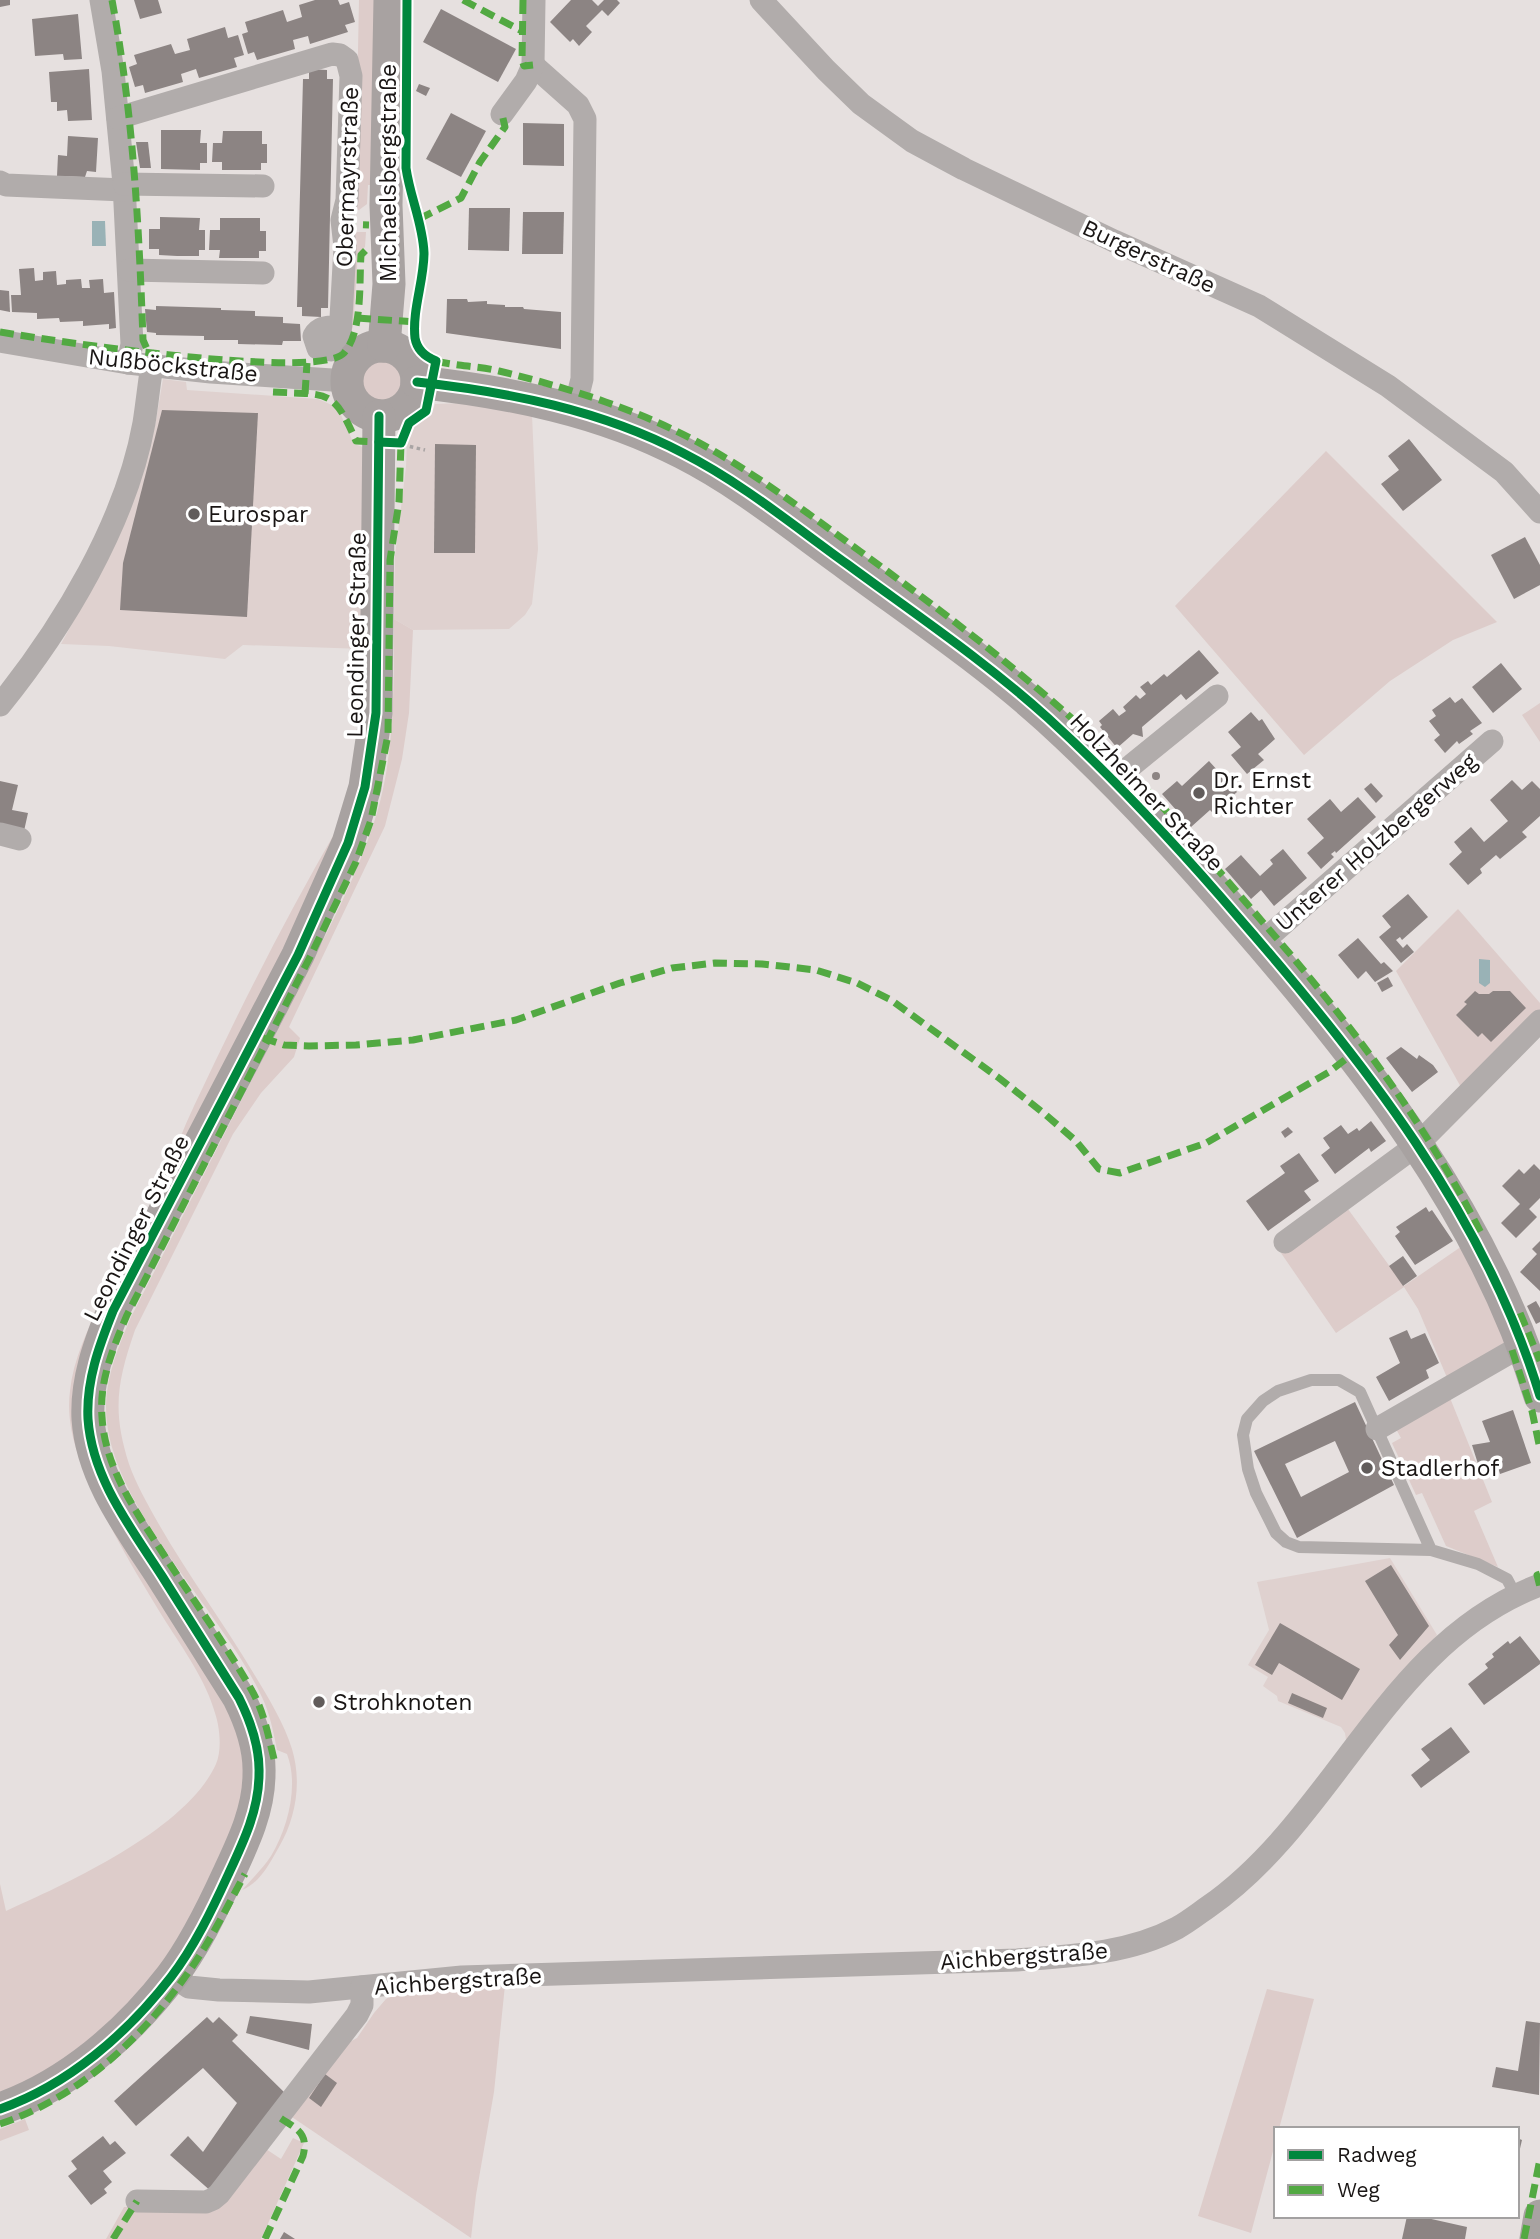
<svg xmlns="http://www.w3.org/2000/svg" width="1540" height="2239" font-family="'Work Sans',sans-serif">
<style>
.built{fill:#dfd1cf}
.green{fill:#ddccca}
.water{fill:#99b2b6}
.building{fill:#8c8483;fill-rule:evenodd}
.lines{fill:none;stroke-linecap:round;stroke-linejoin:round}
.path{stroke:#a9a4a4;stroke-width:3.5;stroke-dasharray:3.5 3.5;stroke-linecap:butt}
.lane{stroke:#b1acab;stroke-width:12}
.street{stroke:#b1acab;stroke-width:23}
.secondary{stroke:#a8a2a1;stroke-width:33}
.quiet{stroke:#52a942;stroke-width:7;stroke-dasharray:14 7;stroke-linecap:butt}
.cycleway-casing{stroke:#fff;stroke-width:13}
.cycleway{stroke:#00873e;stroke-width:9}
.poi-dot{fill:#615c5b;stroke:#fff;stroke-width:2.5}
.labels{text-anchor:middle;stroke-width:7;stroke-linejoin:round;paint-order:stroke}
.street-label{font-size:23px;fill:#191514;stroke:#fff}
.poi-label{font-size:23px;fill:#191514;stroke:#fff;text-anchor:start}
</style>
<rect width="100%" height="100%" fill="#e6e0df"/>
<g class="built">
<polygon points="163,379 186,382 187,390 318,399 334,406 341,415 354,444 363,447 364,649 243,645 225,659 109,646 61,644 118,539 155,426"/>
<polygon points="489,402 532,415 538,549 532,604 525,615 509,629 413,630 394,619 395,556 406,467 407,438 414,426 432,413 435,404"/>
<polygon points="1390,1558 1437,1635 1349,1743 1346,1740 1345,1733 1341,1727 1278,1701 1277,1696 1263,1686 1268,1677 1248,1665 1269,1630 1257,1582"/>
</g>
<g class="green">
<polygon points="359,0 377,0 372,185 368,185 367,204 359,210 355,209 354,222 351,223 355,201"/>
<polygon points="351,226 357,226 357,232 366,232 365,247 358,253 353,327 346,343"/>
<circle cx="383" cy="381" r="21"/>
<polygon points="1326,451 1497,622 1453,640 1390,681 1304,755 1175,606"/>
<path d="M394,619L413,630L409,713L402,759L385,826L289,1027L300,1038L294,1057L261,1093L233,1134L135,1330C117,1382 112,1411 129,1464C136,1484 147,1503 157,1521C187,1574 223,1622 254,1674C268,1697 284,1723 292,1749C302,1782 296,1818 279,1847C270,1863 260,1883 242,1890C252,1879 263,1868 271,1856C288,1828 299,1785 287,1754L277,1750C274,1735 271,1719 265,1704C226,1612 104,1505 106,1404C107,1374 119,1345 131,1317C182,1218 232,1119 282,1020C316,953 355,885 377,813C395,751 394,683 394,619Z"/>
<polygon points="1540,703 1540,742 1522,715"/>
<path d="M344,827L78,1392L241,1728L245,1797L213,1876L166,1962L103,2030L49,2071L0,2095V1884L6,1911C68,1883 187,1829 216,1764C222,1750 220,1728 215,1713C206,1681 184,1650 166,1622C142,1583 118,1544 99,1503C82,1468 65,1431 70,1391C73,1360 88,1329 102,1300C122,1259 144,1219 163,1178C174,1154 183,1129 194,1106C238,1012 285,919 337,829Z"/>
<polygon points="1458,909 1540,1003 1540,1010 1462,1089 1396,971"/>
<polygon points="1345,1205 1404,1286 1465,1244 1506,1339 1502,1346 1448,1380 1418,1309 1404,1287 1336,1333 1281,1253"/>
<polygon points="1448,1393 1492,1502 1474,1511 1498,1567 1446,1546 1422,1493 1416,1495 1392,1443 1401,1438 1396,1429"/>
<polygon points="505,1985 494,2092 476,2195 471,2238 286,2113 342,2046 357,2038 374,2013 386,1999 397,1992"/>
<polygon points="1267,1989 1314,1999 1279,2129 1276,2129 1276,2140 1251,2233 1198,2216"/>
<polygon points="25,2119 29,2130 0,2141 0,2129"/>
<polygon points="293,2138 304,2143 261,2239 106,2239 124,2207 185,2208 266,2149 281,2159"/>
</g>
<g class="water">
<polygon points="92,221 105,221 106,246 92,246"/>
<polygon points="1479,959 1490,960 1490,983 1485,987 1479,983"/>
</g>
<g class="building">
<polygon points="0,0 10,0 10,5 0,7"/>
<polygon points="134,0 158,0 162,13 140,19"/>
<polygon points="315,0 338,0 340,5 349,2 355,22 345,25 348,32 310,44 308,36 293,40 295,49 257,60 254,52 248,54 242,34 248,32 245,22 283,10 287,22 302,17 299,5"/>
<polygon points="571,0 592,0 598,6 604,0 617,0 620,3 608,16 602,10 586,26 592,32 579,46 573,39 570,42 550,22"/>
<polygon points="441,9 516,49 498,82 423,42"/>
<polygon points="78,14 82,59 64,60 63,54 35,56 32,19"/>
<polygon points="225,27 228,38 238,35 244,55 234,58 237,67 199,78 196,69 181,74 183,82 145,93 143,85 135,87 129,67 137,64 134,55 171,44 175,54 190,50 187,39"/>
<polygon points="89,69 92,120 68,121 67,110 57,111 57,102 51,102 49,72"/>
<polygon points="309,69 327,70 327,79 333,79 328,308 321,308 321,317 302,316 302,307 297,307 303,79 309,79"/>
<polygon points="419,84 430,88 426,96 416,91"/>
<polygon points="451,113 486,131 461,177 426,159"/>
<polygon points="523,123 564,124 564,166 523,165"/>
<polygon points="161,130 201,130 200,143 207,143 207,163 200,163 200,170 161,169"/>
<polygon points="223,131 262,131 262,144 267,144 267,163 261,163 261,170 222,170 222,162 212,162 213,143 222,143"/>
<polygon points="68,136 98,138 96,172 87,171 85,177 57,176 58,155 67,156"/>
<polygon points="136,142 148,142 151,168 140,168"/>
<polygon points="469,208 510,208 509,251 468,250"/>
<polygon points="523,212 564,212 563,254 522,254"/>
<polygon points="160,217 200,218 199,230 205,230 205,250 199,250 199,256 177,256 159,255 159,249 149,249 149,229 160,229"/>
<polygon points="220,218 260,218 260,231 266,231 266,251 259,251 259,258 219,258 220,250 209,250 210,230 220,230"/>
<polygon points="34,268 35,281 43,280 43,272 56,271 57,285 66,284 66,280 81,279 82,288 90,288 89,280 103,279 104,293 114,292 116,328 109,329 109,324 83,326 83,321 60,322 59,318 37,319 37,313 12,312 11,295 21,295 19,269"/>
<polygon points="0,290 9,291 10,312 0,310"/>
<polygon points="447,299 467,299 468,302 487,301 487,304 505,305 505,307 523,307 524,309 561,312 561,349 446,333"/>
<polygon points="156,306 221,308 221,310 255,311 255,316 283,317 283,323 300,324 301,341 283,341 282,345 238,344 238,340 204,340 204,336 156,335 156,333 147,332 145,309 156,310"/>
<polygon points="162,410 258,413 247,617 120,610 123,563"/>
<polygon points="1409,439 1442,480 1403,511 1381,484 1399,470 1388,456"/>
<polygon points="435,444 476,445 475,553 434,553"/>
<polygon points="1525,537 1540,565 1540,585 1514,599 1491,555"/>
<polygon points="1199,650 1219,673 1186,700 1181,694 1142,727 1143,737 1133,734 1117,748 1100,727 1102,725 1099,721 1113,709 1119,716 1126,711 1123,707 1136,695 1140,699 1146,694 1140,687 1148,681 1151,685 1164,674 1167,677"/>
<polygon points="1501,663 1522,689 1493,713 1472,687"/>
<polygon points="1450,697 1455,703 1462,698 1482,723 1470,731 1473,734 1459,744 1457,741 1445,753 1434,740 1440,735 1429,721 1436,716 1432,710"/>
<polygon points="1251,712 1259,721 1262,719 1275,739 1258,754 1264,760 1247,774 1231,755 1241,747 1228,732"/>
<polygon points="1209,761 1237,792 1213,813 1210,810 1191,827 1162,794 1177,781 1182,786"/>
<circle cx="1156" cy="776" r="4"/>
<polygon points="1512,780 1522,790 1532,781 1540,789 1540,816 1522,832 1527,837 1500,859 1496,855 1480,869 1482,873 1468,885 1449,864 1462,852 1454,842 1471,827 1484,842 1508,821 1490,800"/>
<polygon points="0,781 18,785 12,810 28,813 24,831 0,826"/>
<polygon points="1371,783 1383,796 1376,803 1364,789"/>
<polygon points="1358,797 1376,817 1336,853 1335,851 1331,854 1334,857 1321,869 1307,853 1324,838 1307,819 1330,799 1341,812"/>
<polygon points="1283,849 1307,878 1274,906 1261,890 1251,899 1225,869 1241,855 1260,876 1273,864 1270,860"/>
<polygon points="1408,894 1428,917 1402,940 1400,937 1396,940 1403,948 1407,944 1414,952 1401,963 1379,937 1391,927 1382,916"/>
<polygon points="1358,938 1381,964 1384,962 1393,971 1375,982 1366,971 1358,979 1338,955"/>
<polygon points="1388,977 1393,986 1382,992 1377,983"/>
<polygon points="1475,991 1479,994 1489,994 1493,991 1510,991 1526,1008 1491,1042 1482,1033 1478,1037 1456,1015 1467,1004 1464,1002"/>
<polygon points="1401,1047 1417,1059 1419,1055 1433,1065 1438,1072 1412,1092 1386,1058"/>
<polygon points="1371,1121 1386,1141 1371,1152 1369,1148 1335,1174 1321,1155 1330,1148 1323,1138 1341,1125 1348,1134 1357,1128 1359,1131"/>
<polygon points="1288,1127 1293,1132 1285,1138 1281,1132"/>
<polygon points="1299,1153 1319,1181 1304,1191 1311,1200 1268,1231 1246,1201 1285,1173 1280,1166"/>
<polygon points="1534,1164 1540,1170 1540,1198 1529,1209 1537,1217 1516,1238 1501,1223 1520,1204 1502,1186 1519,1169 1524,1174"/>
<polygon points="1426,1207 1429,1212 1432,1210 1453,1241 1415,1265 1395,1236 1400,1232 1396,1227"/>
<polygon points="1540,1241 1540,1291 1520,1272 1537,1254 1532,1249"/>
<polygon points="1403,1256 1417,1276 1403,1286 1389,1266"/>
<polygon points="1536,1301 1540,1308 1540,1322 1536,1324 1527,1306"/>
<polygon points="1407,1330 1411,1339 1425,1333 1439,1363 1426,1370 1429,1378 1389,1401 1376,1377 1400,1363 1389,1338"/>
<path d="M1355,1402L1394,1485L1297,1538L1254,1451ZM1335,1441L1349,1472L1301,1497L1285,1464Z"/>
<polygon points="1513,1410 1531,1463 1500,1474 1497,1464 1479,1467 1472,1445 1490,1442 1482,1421"/>
<polygon points="1391,1565 1429,1626 1400,1660 1389,1645 1398,1635 1365,1581"/>
<polygon points="1280,1623 1360,1669 1342,1700 1279,1663 1272,1675 1255,1665"/>
<polygon points="1520,1636 1540,1661 1540,1664 1484,1705 1468,1684 1488,1668 1485,1664 1494,1657 1492,1654 1508,1641 1510,1644"/>
<polygon points="1292,1693 1327,1708 1323,1718 1288,1703"/>
<polygon points="1451,1727 1470,1752 1421,1788 1411,1775 1430,1760 1421,1749"/>
<polygon points="250,2016 312,2024 309,2050 246,2033"/>
<polygon points="207,2017 213,2023 219,2017 238,2035 232,2041 288,2096 213,2193 170,2155 188,2136 203,2152 237,2103 203,2068 136,2126 114,2101"/>
<polygon points="1526,2021 1540,2023 1539,2095 1492,2087 1496,2067 1518,2071"/>
<polygon points="325,2074 337,2083 321,2107 309,2098"/>
<polygon points="103,2136 110,2145 115,2141 126,2153 103,2171 112,2182 104,2189 107,2193 91,2205 68,2176 77,2169 71,2161"/>
<polygon points="1517,2138 1522,2140 1518,2157 1517,2157"/>
<polygon points="1407,2216 1418,2216 1467,2227 1465,2239 1402,2239"/>
<polygon points="284,2232 295,2239 280,2239"/>
</g>
<g class="lines">
<polyline class="path" points="403,445 425,450"/>
<polyline class="lane" points="1431,1550 1360,1392 1339,1380 1311,1380 1278,1391 1263,1401 1247,1419 1243,1435 1248,1469 1256,1493 1276,1533 1286,1542 1299,1547 1431,1550 1478,1564 1507,1579 1515,1594"/>
<g class="street">
<polyline points="101,0 113,71 124,184 132,344 128,363"/>
<polyline points="761,0 826,70 861,104 912,141 964,169 1114,241 1259,306 1388,386 1504,472 1540,512"/>
<polyline points="533,65 578,105 585,119 582,379 574,411"/>
<polyline points="502,114 526,81 533,65 534,0"/>
<path d="M118,118L332,54L340,55L347,60L351,76L347,200L342,220L345,247L340,336L337,345L331,350L318,348L314,336C319,326 330,327 340,326"/>
<polyline points="0,182 6,185 124,190"/>
<polyline points="124,184 263,186"/>
<polyline points="129,270 263,273"/>
<polyline points="0,341 128,363 211,372 347,381"/>
<path d="M0,705C63,627 126,523 144,423C147,404 149,384 152,365"/>
<polyline points="1115,782 1132,765 1217,696"/>
<polyline points="0,834 20,839"/>
<polyline points="1261,943 1492,741"/>
<polyline points="1285,1242 1417,1145 1540,1021"/>
<polyline points="1377,1429 1523,1345"/>
<path d="M172,1976L189,1987L219,1990L309,1992L462,1977L1017,1960C1071,1956 1128,1954 1177,1928C1188,1922 1198,1914 1208,1907C1336,1818 1387,1642 1540,1585"/>
<polyline points="137,2201 206,2202 213,2199 219,2194 357,2015 362,2005 362,1987"/>
</g>
<g class="secondary">
<circle cx="382" cy="381" r="35"/>
<polyline points="384,346 389,284 386,205 390,0"/>
<path d="M417,382C509,392 601,410 683,453C742,483 794,526 847,564C915,614 985,661 1048,718C1116,780 1179,848 1239,918C1362,1059 1485,1214 1540,1396"/>
<path d="M0,2109C68,2085 127,2034 171,1977C194,1947 212,1910 228,1875C243,1843 259,1810 259,1774C260,1747 251,1722 239,1698C213,1657 188,1617 162,1576C131,1528 92,1478 88,1419C86,1381 99,1346 113,1311L298,955L348,843L365,787L376,713L379,416"/>
<polyline points="1536,2239 1540,2216"/>
</g>
<g class="quiet">
<path d="M112,0C133,112 139,226 143,340L147,349L152,353"/>
<polyline points="463,0 522,31"/>
<polyline points="523,0 522,60 524,66 533,65"/>
<polyline points="419,219 461,198 480,162 505,127 502,114"/>
<polyline points="342,224 369,225"/>
<polyline points="357,318 416,322"/>
<path d="M0,332C47,340 319,381 344,353C363,331 359,282 361,255L367,249"/>
<path d="M436,361C456,366 478,366 499,371C557,385 617,403 672,429C740,461 800,508 861,552C949,616 1034,681 1113,756C1170,811 1221,874 1273,934C1353,1027 1427,1125 1482,1235"/>
<path d="M273,392C329,395 333,388 356,441L384,442"/>
<polyline points="305,394 307,363"/>
<polyline points="263,1038 284,1045 309,1046 356,1045 413,1040 516,1020 620,983 672,968 715,963 762,964 816,970 857,983 891,1000 999,1078 1046,1115 1076,1141 1099,1169 1120,1173 1206,1143 1329,1072 1351,1055"/>
<polyline points="1520,1313 1540,1361"/>
<polyline points="1512,1350 1532,1411 1540,1449"/>
<polyline points="1540,1574 1537,1575 1540,1587"/>
<path d="M274,1759C268,1735 264,1711 251,1689C225,1643 193,1600 164,1555C137,1513 105,1469 102,1417C99,1381 113,1348 127,1315L309,959L356,862L371,820L388,735L390,560L399,502L401,443"/>
<path d="M0,2124C80,2097 145,2036 192,1967C212,1938 228,1905 245,1874"/>
<polyline points="113,2239 137,2201"/>
<path d="M265,2239L303,2156C309,2132 296,2129 279,2117"/>
<polyline points="1524,2239 1540,2159"/>
</g>
<defs>
<g id="cycleway">
<path d="M417,382C509,392 601,410 683,453C742,483 794,526 847,564C915,614 985,661 1048,718C1116,780 1179,848 1239,918C1362,1059 1485,1214 1540,1396"/>
<path d="M379,442L401,443L409,423L426,411L436,361C426,357 417,350 415,338C412,310 424,281 424,253C423,224 410,197 406,168L407,0"/>
<path d="M0,2109C68,2085 127,2034 171,1977C194,1947 212,1910 228,1875C243,1843 259,1810 259,1774C260,1747 251,1722 239,1698C213,1657 188,1617 162,1576C131,1528 92,1478 88,1419C86,1381 99,1346 113,1311L298,955L348,843L365,787L376,713L379,416"/>
</g>
</defs>
<use href="#cycleway" class="cycleway-casing"/>
<use href="#cycleway" class="cycleway"/>
</g>
<g class="poi-dot">
<circle cx="194" cy="514" r="7"/>
<circle cx="1199" cy="793" r="7"/>
<circle cx="1367" cy="1468" r="7"/>
<circle cx="319" cy="1702" r="7"/>
</g>
<g class="labels">
<g class="street-label">
<text transform="translate(388 173) rotate(-90)" y="8">Michaelsbergstraße</text>
<text transform="translate(347 177) rotate(-88)" y="8">Obermayrstraße</text>
<text transform="translate(1149 256) rotate(25)" y="8">Burgerstraße</text>
<text transform="translate(173 365) rotate(6)" y="8">Nußböckstraße</text>
<text transform="translate(356 635) rotate(-89)" y="8">Leondinger Straße</text>
<text transform="translate(1147 792) rotate(46)" y="8">Holzheimer Straße</text>
<text transform="translate(1376 842) rotate(-41)" y="8">Unterer Holzbergerweg</text>
<text transform="translate(136 1228) rotate(-63)" y="8">Leondinger Straße</text>
<text transform="translate(1024 1956) rotate(-4)" y="8">Aichbergstraße</text>
<text transform="translate(458 1981) rotate(-4)" y="8">Aichbergstraße</text>
</g>
<g class="poi-label">
<text x="208" y="522">Eurospar</text>
<text x="1213" y="788">Dr. Ernst<tspan x="1213" dy="26">Richter</tspan></text>
<text x="1381" y="1476">Stadlerhof</text>
<text x="333" y="1710">Strohknoten</text>
</g>
</g>
<rect x="1274" y="2127" width="245" height="91" fill="#ffffff" stroke="#a3a1a1" stroke-width="2"/>
<rect x="1288" y="2150" width="35" height="10" fill="#00873e" stroke="#a3a1a1" stroke-width="2"/>
<text x="1337" y="2162" font-size="21" fill="#191514">Radweg</text>
<rect x="1288" y="2185" width="35" height="10" fill="#52a942" stroke="#a3a1a1" stroke-width="2"/>
<text x="1337" y="2197" font-size="21" fill="#191514">Weg</text>
</svg>
